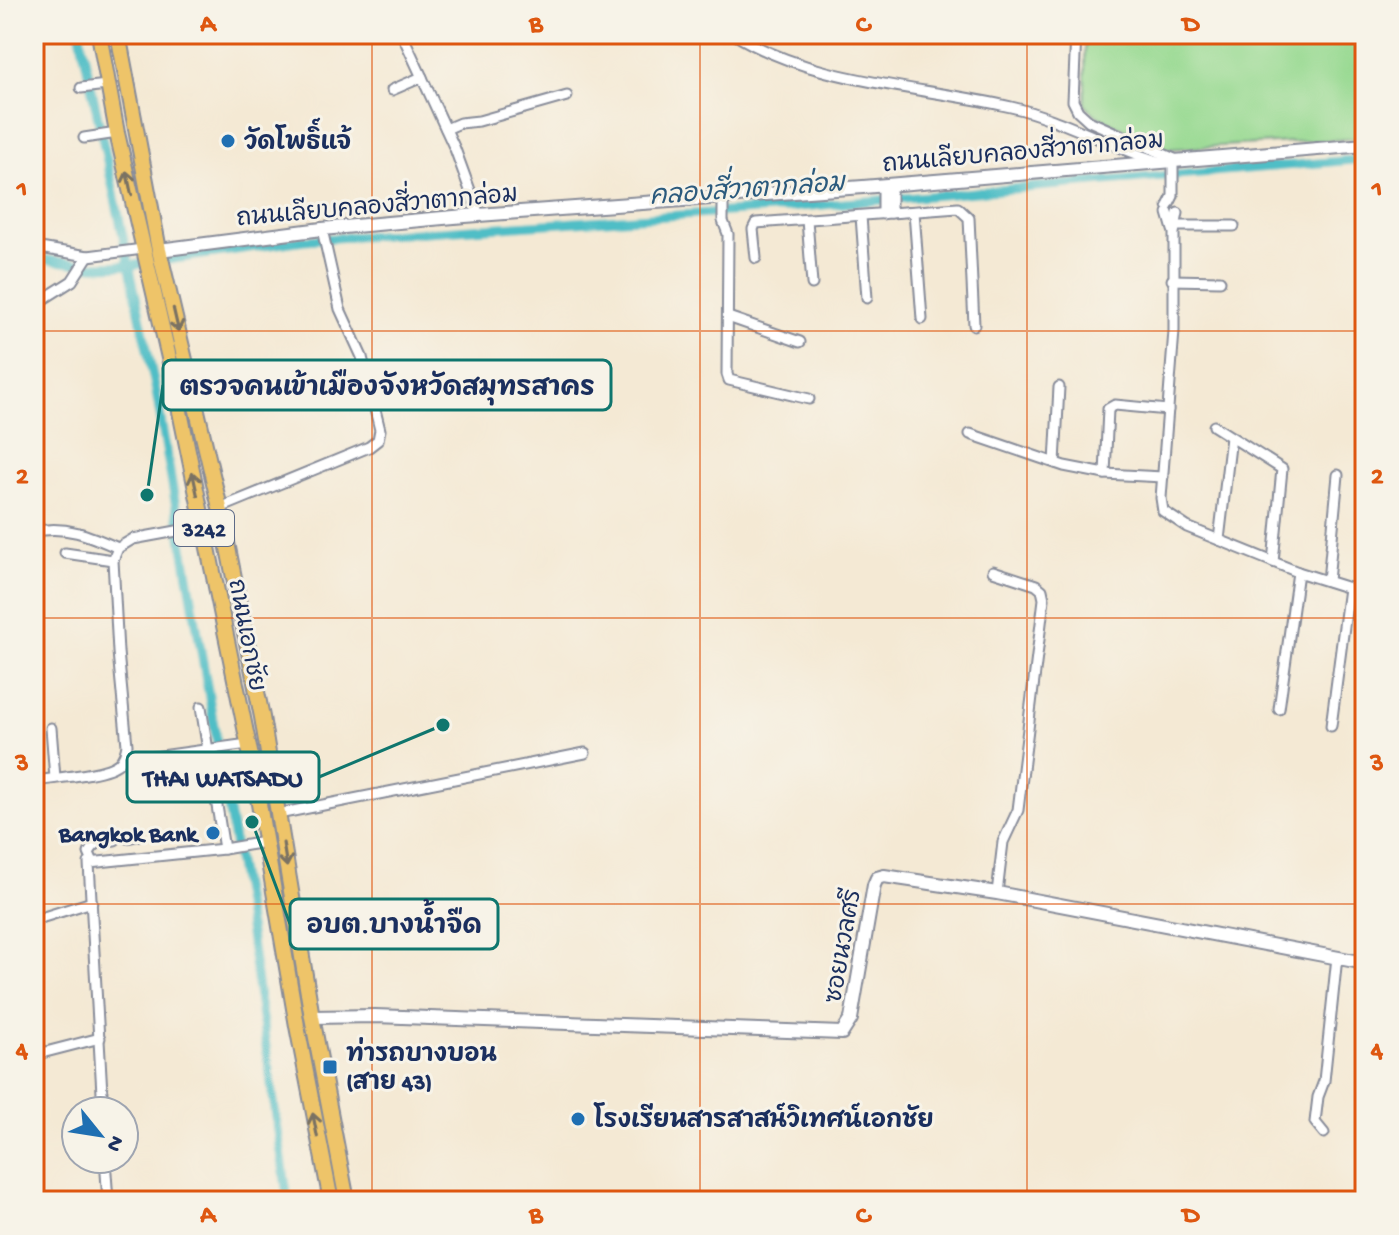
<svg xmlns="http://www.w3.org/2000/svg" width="1399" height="1235" font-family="'Gochi Hand','Playpen Sans Thai',sans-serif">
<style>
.green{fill:#96d990;stroke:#588477;stroke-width:2}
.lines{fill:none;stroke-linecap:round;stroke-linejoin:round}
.canal{stroke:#50bec6;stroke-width:9}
.minor-casing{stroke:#888c99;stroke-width:13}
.tertiary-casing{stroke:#888c99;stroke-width:16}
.primary-casing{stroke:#888c99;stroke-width:18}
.minor{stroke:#fff;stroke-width:9}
.tertiary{stroke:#fff;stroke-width:12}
.primary{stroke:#eec469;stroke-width:14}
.oneway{stroke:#7a7263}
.grid{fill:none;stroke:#de5710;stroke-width:2;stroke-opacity:0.55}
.poi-dot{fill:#1f6fb2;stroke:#f7f3e8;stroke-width:3}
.labels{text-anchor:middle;stroke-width:6;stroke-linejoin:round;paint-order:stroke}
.shield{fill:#f7f3e8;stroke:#5d6a87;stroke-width:2}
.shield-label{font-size:22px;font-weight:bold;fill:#1b2f5e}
.poi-label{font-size:24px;font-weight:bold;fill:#1b2f5e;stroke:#f7f3e8;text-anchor:start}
.street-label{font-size:24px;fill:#1b2f5e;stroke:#f7f3e8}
.water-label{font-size:26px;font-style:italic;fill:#2b5a7d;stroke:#f7f3e8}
.leader{fill:none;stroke:#0f766e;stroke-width:3}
.callout-dot{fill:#0f766e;stroke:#f7f3e8;stroke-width:3}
.callout{fill:#f7f3e8;stroke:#0f766e;stroke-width:3}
.callout-label{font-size:26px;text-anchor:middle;font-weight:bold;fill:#1b2f5e}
.neatline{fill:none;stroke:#de5710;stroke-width:3}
.grid-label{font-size:26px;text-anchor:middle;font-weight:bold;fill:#de5710}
</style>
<rect width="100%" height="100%" fill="#f7f3e8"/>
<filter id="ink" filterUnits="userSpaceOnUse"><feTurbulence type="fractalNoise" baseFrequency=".0125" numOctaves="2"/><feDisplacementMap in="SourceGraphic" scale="16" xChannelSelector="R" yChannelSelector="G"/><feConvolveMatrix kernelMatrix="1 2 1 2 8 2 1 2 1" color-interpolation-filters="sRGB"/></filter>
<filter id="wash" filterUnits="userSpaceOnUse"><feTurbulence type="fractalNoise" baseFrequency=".006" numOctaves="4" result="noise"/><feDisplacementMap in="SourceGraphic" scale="32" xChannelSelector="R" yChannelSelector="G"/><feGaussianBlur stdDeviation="1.8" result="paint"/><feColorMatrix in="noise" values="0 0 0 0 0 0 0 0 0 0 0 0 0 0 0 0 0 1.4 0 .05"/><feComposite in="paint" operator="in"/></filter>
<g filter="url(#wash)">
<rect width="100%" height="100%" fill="#f4e9d4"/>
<polygon class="green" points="1085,34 1365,34 1365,138 1166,149 1097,116 1085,105"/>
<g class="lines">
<g class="canal">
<polyline points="80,34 155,386 249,927 288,1201"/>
<polyline points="34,258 94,266 134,265 304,240 787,208 1365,159"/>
</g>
</g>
</g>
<g filter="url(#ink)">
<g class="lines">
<defs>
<g id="minor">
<polyline points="402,34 455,149 479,215"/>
<path d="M734,34C814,84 921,86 1011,107C1060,118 1106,145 1154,160"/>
<polyline points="1076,34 1073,101 1078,111 1089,121 1177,160"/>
<polyline points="81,88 107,85"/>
<polyline points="392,90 422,77"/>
<polyline points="446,129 460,123 479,121 567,96"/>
<polyline points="84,138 117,133"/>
<polyline points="891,184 891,213"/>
<polyline points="883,185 883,214"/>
<polyline points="723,197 723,221 728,234 727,374 729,380 809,399"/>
<polyline points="1168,206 1173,196 1173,160"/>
<polyline points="914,212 922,319"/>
<polyline points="1168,213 1173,230"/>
<polyline points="1178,213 1174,233 1174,331 1161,498 1163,511 1187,527 1298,572 1365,593"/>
<polyline points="861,216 867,298"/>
<polyline points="807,220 812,284"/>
<polyline points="1174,226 1234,226"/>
<polyline points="34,247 88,256 143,249"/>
<polyline points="756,258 753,229 756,223 958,208 969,218 974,325"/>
<polyline points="1172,280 1220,281"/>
<polyline points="34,305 72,281 88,256"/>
<polyline points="728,317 800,342"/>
<polyline points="1214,426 1282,469 1273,562"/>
<polyline points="970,434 1064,466 1105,474 1163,477"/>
<polyline points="1055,463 1059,387"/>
<polyline points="1105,474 1108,409 1115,405 1168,410"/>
<polyline points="220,508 369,447 378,440 380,430 362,357 340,309 322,229"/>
<path d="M34,532C64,524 91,536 118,548"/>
<polyline points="1219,540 1231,437"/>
<polyline points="65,553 113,560"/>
<polyline points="993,571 1036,585 1042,590 1044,599 1018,810 1003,842 997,893"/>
<polyline points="1328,581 1338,475"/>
<polyline points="201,707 224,849"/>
<polyline points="1279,709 1298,572"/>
<polyline points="1331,726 1349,588"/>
<polyline points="51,728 55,778"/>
<polyline points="147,758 248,744"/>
<path d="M34,781C53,778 106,775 119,763C124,758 126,752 127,745L118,652L113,560L118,548L133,539L204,526"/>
<polyline points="278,814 585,753"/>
<polyline points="127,838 137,836"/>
<path d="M93,862L89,853C95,841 103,841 115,840"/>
<polyline points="34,920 92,902"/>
<polyline points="34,1055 100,1038"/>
<polyline points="103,1111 89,863 224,849 265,842"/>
<polyline points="1324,1133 1315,1122 1318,1097 1324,1081 1337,957"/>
<polyline points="105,1159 108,1201"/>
</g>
<g id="tertiary">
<polyline points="159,250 322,229 465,216 863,187 1365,145"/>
<polyline points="312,1017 375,1016 842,1033 851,1019 874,885 877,878 884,876 997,893 1365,963"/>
</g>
<g id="primary">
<polyline points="99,34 117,133 169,358 251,757 297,1026 331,1201"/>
<polyline points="118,34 159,250 220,508 262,717 312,1017 347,1201"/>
</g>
</defs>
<use href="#minor" class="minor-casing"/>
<use href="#tertiary" class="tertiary-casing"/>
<use href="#primary" class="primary-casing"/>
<use href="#minor" class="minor"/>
<use href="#tertiary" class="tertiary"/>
<use href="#primary" class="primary"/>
</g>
<defs><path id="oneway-shaft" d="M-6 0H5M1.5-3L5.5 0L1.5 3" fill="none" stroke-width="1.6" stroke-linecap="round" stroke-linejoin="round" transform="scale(2)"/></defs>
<g class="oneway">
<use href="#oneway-shaft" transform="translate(129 183) rotate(-102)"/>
<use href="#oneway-shaft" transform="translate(176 320) rotate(77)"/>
<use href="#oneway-shaft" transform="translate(195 484) rotate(-102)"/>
<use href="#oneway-shaft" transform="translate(285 855) rotate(81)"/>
<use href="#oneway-shaft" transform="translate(315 1125) rotate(-101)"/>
</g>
</g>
<path class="grid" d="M372,34V1201M700,34V1201M1027,34V1201M34,331H1365M34,618H1365M34,904H1365"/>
<g class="poi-dot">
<circle cx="228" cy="141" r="8"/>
<circle cx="213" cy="833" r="8"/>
<rect x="322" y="1059" width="16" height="16" rx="4"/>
<circle cx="578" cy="1119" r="8"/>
</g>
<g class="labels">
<rect class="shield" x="174" y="510" width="60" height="36" rx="6"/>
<g class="shield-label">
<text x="204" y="536">3242</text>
</g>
<g class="poi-label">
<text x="244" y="149">วัดโพธิ์แจ้</text>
<text x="197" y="841" text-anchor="end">Bangkok Bank</text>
<text x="346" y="1061">ท่ารถบางบอน<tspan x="346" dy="28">(สาย 43)</tspan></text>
<text x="594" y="1127">โรงเรียนสารสาสน์วิเทศน์เอกชัย</text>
</g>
<g class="street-label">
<text transform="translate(1023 151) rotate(-5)" y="8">ถนนเลียบคลองสี่วาตากล่อม</text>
<text transform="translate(377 205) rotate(-5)" y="8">ถนนเลียบคลองสี่วาตากล่อม</text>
<text transform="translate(248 635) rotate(79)" y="8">ถนนเอกชัย</text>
<text transform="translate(842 946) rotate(-80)" y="8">ซอยนวลศรี</text>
</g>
<g class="water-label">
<text transform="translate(747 188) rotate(-4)" y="9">คลองสี่วาตากล่อม</text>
</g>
</g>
<path class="leader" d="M147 495L163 385M443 725L319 777M252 822L290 924"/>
<g class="callout-dot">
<circle cx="147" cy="495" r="8"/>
<circle cx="443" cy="725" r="8"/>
<circle cx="252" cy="822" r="8"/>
</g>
<g class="callout">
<rect x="163" y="360" width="448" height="50" rx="8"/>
<rect x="127" y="752" width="192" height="50" rx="8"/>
<rect x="290" y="899" width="208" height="50" rx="8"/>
</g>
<g class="callout-label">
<text x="387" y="395">ตรวจคนเข้าเมืองจังหวัดสมุทรสาคร</text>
<text x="223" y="786">THAI WATSADU</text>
<text x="394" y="933">อบต.บางน้ำจืด</text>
</g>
<rect width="1399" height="1235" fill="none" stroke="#f7f3e8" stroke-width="88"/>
<g transform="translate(100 1135) rotate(120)"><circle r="38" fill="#f7f3e8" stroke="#9fa5b1" stroke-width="2"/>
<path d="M0-6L14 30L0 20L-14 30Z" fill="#1f6fb2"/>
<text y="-12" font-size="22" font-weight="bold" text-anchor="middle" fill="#1b2f5e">N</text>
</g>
<rect x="44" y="44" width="1311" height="1147" class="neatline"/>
<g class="grid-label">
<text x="208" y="31">A</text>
<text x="536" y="31">B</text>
<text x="863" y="31">C</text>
<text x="1191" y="31">D</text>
<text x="22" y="196">1</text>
<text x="1377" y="196">1</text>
<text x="22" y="483">2</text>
<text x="1377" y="483">2</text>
<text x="22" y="770">3</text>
<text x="1377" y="770">3</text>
<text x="22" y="1057">4</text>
<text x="1377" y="1057">4</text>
<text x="208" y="1222">A</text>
<text x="536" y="1222">B</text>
<text x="863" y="1222">C</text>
<text x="1191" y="1222">D</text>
</g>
</svg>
